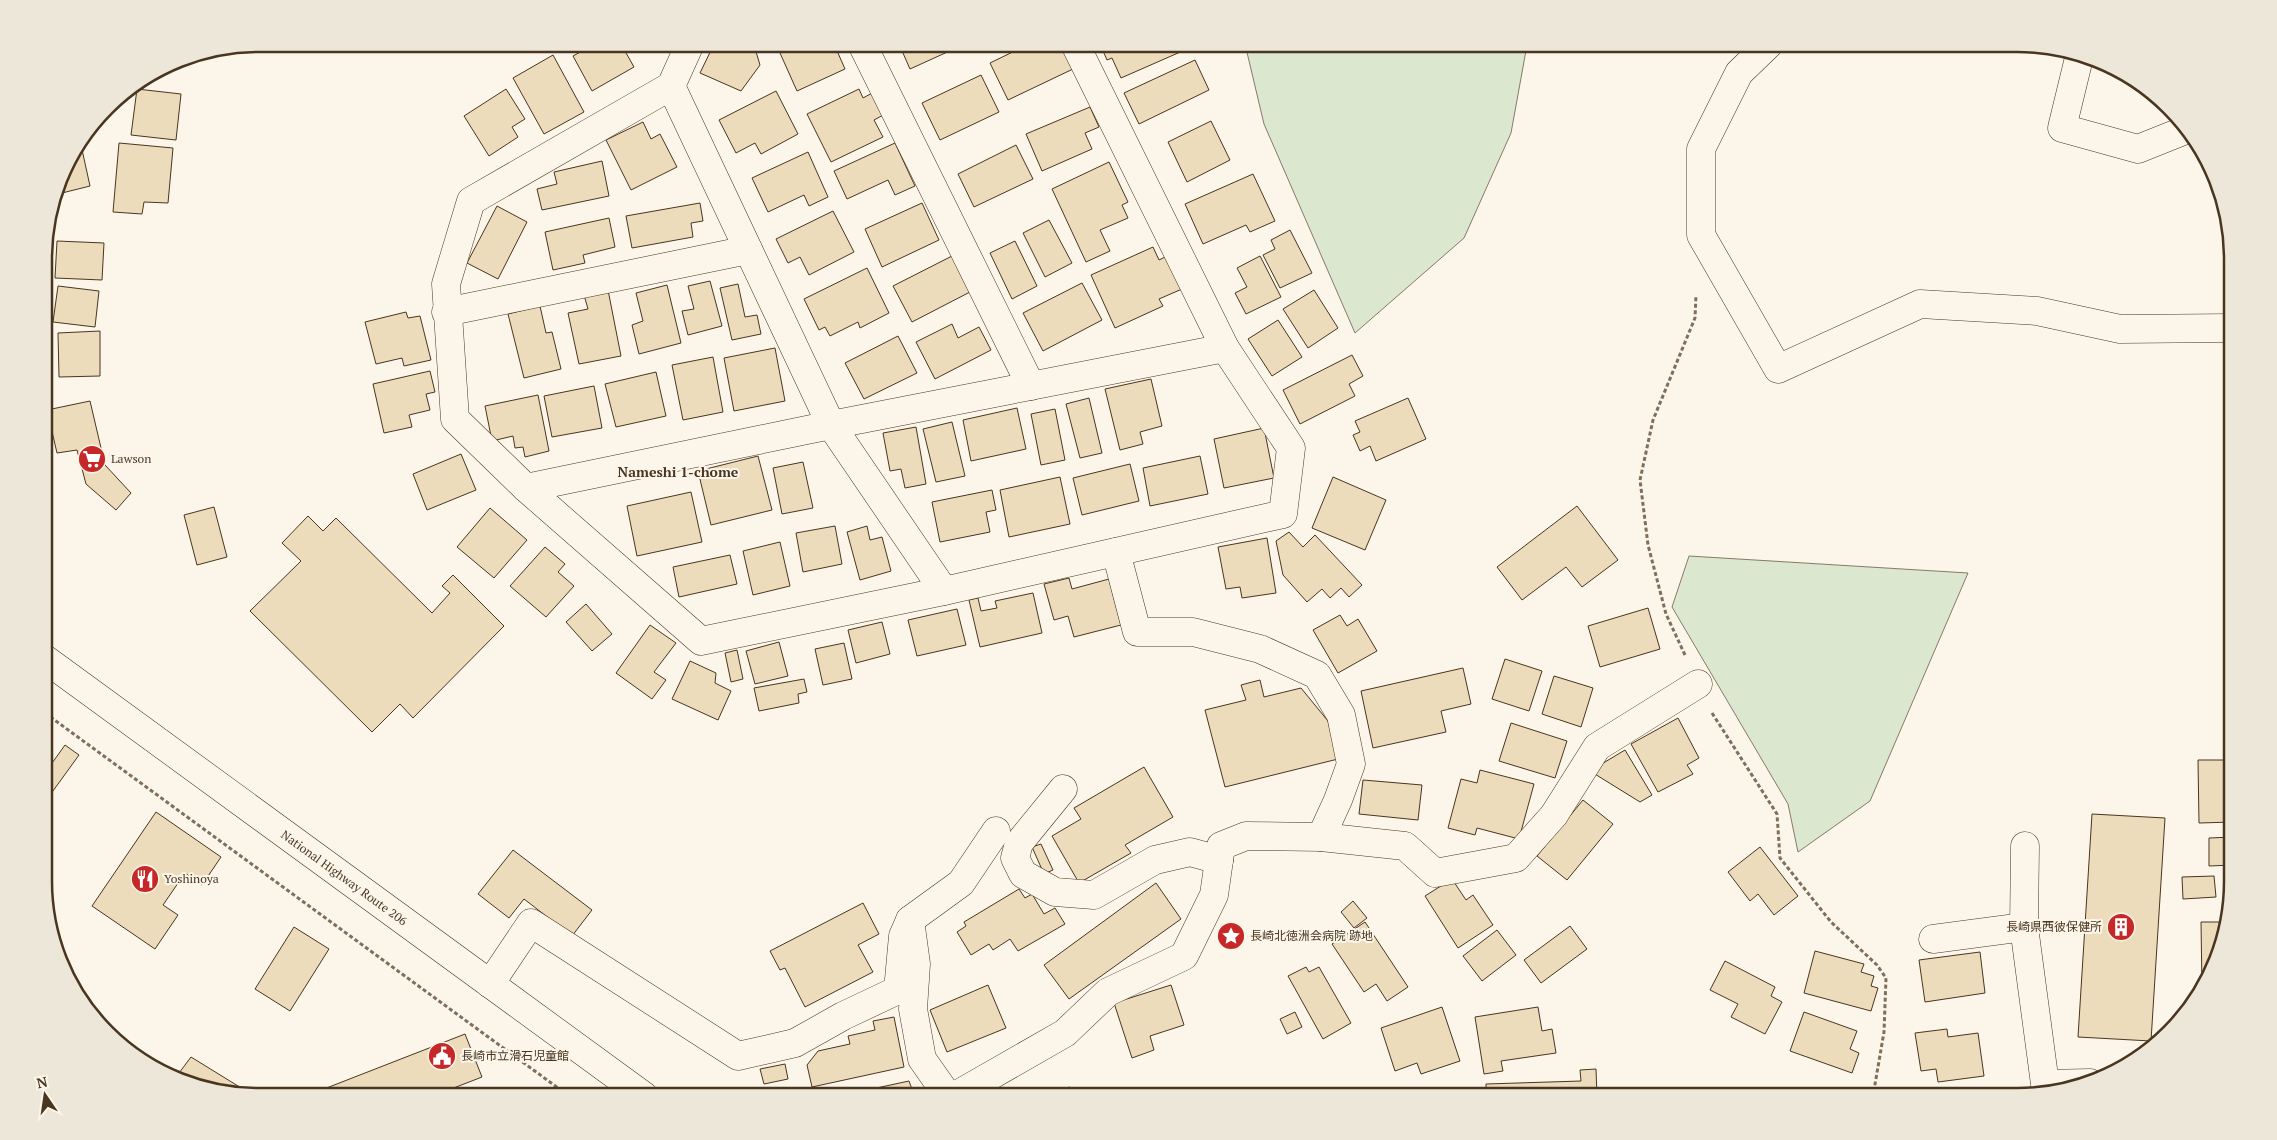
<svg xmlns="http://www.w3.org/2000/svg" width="2277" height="1140" font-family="'PT Serif','Noto Sans JP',serif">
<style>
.green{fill:#dce7d0;stroke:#887966}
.building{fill:#ecdcbc;stroke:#4a3520}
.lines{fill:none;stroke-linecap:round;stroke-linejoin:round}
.street-casing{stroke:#4a3520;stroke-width:29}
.highway-casing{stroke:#4a3520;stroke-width:29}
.path{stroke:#7f6f5c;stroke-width:3;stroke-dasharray:4 2.5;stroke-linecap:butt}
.street{stroke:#fbf6e9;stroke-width:28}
.highway{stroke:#fbf6e9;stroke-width:28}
.labels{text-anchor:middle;stroke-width:4;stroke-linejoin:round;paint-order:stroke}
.poi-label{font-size:12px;fill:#4a3520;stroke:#fbf6e9;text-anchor:start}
.street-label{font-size:12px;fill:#4a3520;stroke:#fbf6e9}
.neighbourhood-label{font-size:14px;font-weight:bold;fill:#4a3520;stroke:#fbf6e9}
.rim{fill:none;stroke:#4a3520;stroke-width:2.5}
</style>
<rect width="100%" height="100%" fill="#fbf6e9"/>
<g class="green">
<polygon points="1245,44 1527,45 1511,133 1464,238 1355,333 1264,124"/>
<polygon points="1689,556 1968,573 1870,801 1798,852 1788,804 1672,607"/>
</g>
<g class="building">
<polygon points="595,44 621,44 634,67 592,91 573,56"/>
<polygon points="714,44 754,45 760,65 741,91 700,73"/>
<polygon points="800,44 834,44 845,69 797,91 780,53"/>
<polygon points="899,44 965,44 910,69"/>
<polygon points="1029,44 1060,44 1073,69 1008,100 990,63"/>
<polygon points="1100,44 1193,44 1194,46 1121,78 1112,58 1107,60"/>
<polygon points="553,55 584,112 544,134 513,78"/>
<polygon points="1195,60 1209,90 1139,124 1124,93"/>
<polygon points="981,75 999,112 940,140 922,103"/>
<polygon points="137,89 181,94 176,140 131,135"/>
<polygon points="506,89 525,119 512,127 518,137 489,156 464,116"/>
<polygon points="859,89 863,98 874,92 885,114 874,120 883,137 831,162 807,114"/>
<polygon points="776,91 798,134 761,154 755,143 736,153 719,120"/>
<polygon points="1090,107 1099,127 1085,133 1092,149 1042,171 1026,134"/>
<polygon points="1211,121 1230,160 1187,182 1168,142"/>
<polygon points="643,122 651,139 660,134 677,167 631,190 606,140"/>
<polygon points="119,143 173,148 168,203 144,202 142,214 113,212"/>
<polygon points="895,143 915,186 895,195 888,180 847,199 834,171"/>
<polygon points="81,145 90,186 58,194 66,164"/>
<polygon points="1016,145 1033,179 974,207 958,174"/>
<polygon points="808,152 828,197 809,206 804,195 768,212 752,178"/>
<polygon points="602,161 609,196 542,210 537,189 557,184 554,172"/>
<polygon points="1109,162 1128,202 1122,205 1128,218 1100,230 1110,251 1086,262 1052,189"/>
<polygon points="1253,174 1275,221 1250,232 1246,225 1203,244 1185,204"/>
<polygon points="700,203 703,221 691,223 693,237 632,248 626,216"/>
<polygon points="922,203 939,240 882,267 865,229"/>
<polygon points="497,206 527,222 498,279 467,263"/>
<polygon points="833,211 854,252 809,275 800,257 788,263 776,239"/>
<polygon points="609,218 615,247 583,255 585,263 553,270 545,232"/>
<polygon points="1049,220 1072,263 1045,277 1023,233"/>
<polygon points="1290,230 1312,273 1280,288 1263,255 1275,249 1271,240"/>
<polygon points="57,241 104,243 102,280 55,278"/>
<polygon points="1015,241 1037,286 1012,299 990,253"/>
<polygon points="1153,247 1159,260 1167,256 1182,289 1159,299 1163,306 1115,328 1091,275"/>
<polygon points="952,256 970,292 912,322 893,286"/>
<polygon points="1260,256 1281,297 1246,314 1235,293 1247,287 1237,268"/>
<polygon points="867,268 889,313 860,328 858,322 830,336 825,327 819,330 804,299"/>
<polygon points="710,281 722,326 688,335 682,311 694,309 688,286"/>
<polygon points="1082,283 1102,320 1043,351 1023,313"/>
<polygon points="738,284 745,317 757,315 761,334 732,340 720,288"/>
<polygon points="667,285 681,343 639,354 632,325 643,321 636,293"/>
<polygon points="58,286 99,291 95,327 53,322"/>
<polygon points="608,290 621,356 579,364 568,313 588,309 584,295"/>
<polygon points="1314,290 1338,328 1308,348 1283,309"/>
<polygon points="540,306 546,333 552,332 561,369 524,378 508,314"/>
<polygon points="406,312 408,318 420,316 431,360 404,366 402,358 376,364 365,322"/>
<polygon points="1278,320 1302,357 1272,376 1248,339"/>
<polygon points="952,324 958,338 979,327 991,350 935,379 916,342"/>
<polygon points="100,331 100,376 59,377 58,333"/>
<polygon points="898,336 917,373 864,399 845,363"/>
<polygon points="775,348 785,401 734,411 724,358"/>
<polygon points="1352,355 1363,376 1349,384 1355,396 1300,424 1283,390"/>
<polygon points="713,357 723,412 683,420 672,365"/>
<polygon points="430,371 435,392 426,394 430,410 409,415 412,427 384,433 373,384"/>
<polygon points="656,372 666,416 616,427 605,384"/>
<polygon points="1151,379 1162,426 1140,432 1143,444 1120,450 1105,389"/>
<polygon points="594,386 602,428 552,437 544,396"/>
<polygon points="538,395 549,451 525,457 523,447 515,448 513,436 492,441 485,406"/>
<polygon points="1089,398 1102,453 1080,458 1066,404"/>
<polygon points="1408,398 1426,439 1376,461 1370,446 1360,451 1353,435 1360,432 1355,421"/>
<polygon points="90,401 105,465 131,493 116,510 86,484 77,450 57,453 47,410"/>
<polygon points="1017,408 1026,449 971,461 963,420"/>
<polygon points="1055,409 1065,460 1041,465 1031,414"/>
<polygon points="952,422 965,476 936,482 923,429"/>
<polygon points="916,427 926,484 905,488 901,469 890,471 883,433"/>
<polygon points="1264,428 1274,478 1224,488 1214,439"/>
<polygon points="461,454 476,490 427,510 413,474"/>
<polygon points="758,456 772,510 711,525 698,471"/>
<polygon points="1200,456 1208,494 1150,506 1143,468"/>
<polygon points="803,462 813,508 782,514 773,468"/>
<polygon points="1130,464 1139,501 1082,515 1073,478"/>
<polygon points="1060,477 1070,524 1009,537 1000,490"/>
<polygon points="1333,477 1386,500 1365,550 1312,528"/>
<polygon points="992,490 996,510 986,512 990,532 940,542 932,502"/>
<polygon points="691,492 702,542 637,556 627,506"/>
<polygon points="1577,506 1618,560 1582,587 1566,567 1522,600 1497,567"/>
<polygon points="214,507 227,557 197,565 184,515"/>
<polygon points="490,508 527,540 494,578 457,547"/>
<polygon points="308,516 323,531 336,518 432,613 450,593 442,586 453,575 504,626 413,718 400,704 372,732 250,611 301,561 282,543"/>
<polygon points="835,526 842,564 803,572 796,533"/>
<polygon points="867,526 870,540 882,537 891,571 860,580 847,532"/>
<polygon points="1289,532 1303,547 1315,535 1362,585 1349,597 1341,588 1330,598 1322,589 1307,602 1283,575 1276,541"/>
<polygon points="1267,538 1276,593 1242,598 1240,587 1226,589 1218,547"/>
<polygon points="780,542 790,586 753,595 743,551"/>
<polygon points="545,547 565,564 558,572 574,586 546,617 510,586"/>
<polygon points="730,555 737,584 679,597 673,567"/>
<polygon points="1069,578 1072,589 1109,579 1121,625 1074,637 1068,616 1054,620 1044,584"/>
<polygon points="1033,593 1042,633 980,647 969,600 978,598 981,611 997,608 995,601"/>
<polygon points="586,604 612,634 592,651 566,622"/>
<polygon points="1648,608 1660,649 1600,667 1588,626"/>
<polygon points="957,609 966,645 917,656 908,620"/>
<polygon points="1340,615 1347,626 1358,619 1377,651 1338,673 1313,630"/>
<polygon points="882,622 890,654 856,663 848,630"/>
<polygon points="650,625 676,643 654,672 666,680 652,699 616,673"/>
<polygon points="779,642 788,676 755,684 746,651"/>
<polygon points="844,643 852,679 823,685 815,649"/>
<polygon points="737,650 743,679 731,682 725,653"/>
<polygon points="1505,659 1542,671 1529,711 1492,699"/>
<polygon points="690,661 716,673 715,683 731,691 718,720 672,699"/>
<polygon points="1463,668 1471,704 1441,711 1446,732 1373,748 1361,691"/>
<polygon points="1554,676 1593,688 1581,727 1542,714"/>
<polygon points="804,679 807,692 798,694 799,703 759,711 754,688"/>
<polygon points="1260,680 1264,697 1301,688 1328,721 1338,759 1225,787 1205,710 1246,700 1241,685"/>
<polygon points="1678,718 1699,758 1687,765 1693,774 1658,792 1631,744"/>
<polygon points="1511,723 1567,741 1555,778 1499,761"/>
<polygon points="65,745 79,755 45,802 45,773"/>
<polygon points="1625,750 1652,795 1640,802 1590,771"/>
<polygon points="2198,760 2233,760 2233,822 2199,823"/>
<polygon points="1144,767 1173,817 1125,845 1131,853 1079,883 1052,836 1081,819 1074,808"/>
<polygon points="1480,770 1534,784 1519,839 1477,828 1475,835 1448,828 1461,779 1477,783"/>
<polygon points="1363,780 1422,785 1418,820 1359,814"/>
<polygon points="1583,800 1613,824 1567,880 1537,856"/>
<polygon points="156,812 221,857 202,885 185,873 163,905 178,915 155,949 92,906"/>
<polygon points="2092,814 2165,818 2151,1041 2078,1037"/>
<polygon points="2233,837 2233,865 2209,866 2209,838"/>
<polygon points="1041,844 1053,870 1044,874 1032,847"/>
<polygon points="1760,847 1798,896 1774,915 1758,894 1750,901 1728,872"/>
<polygon points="513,850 592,910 572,936 524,899 509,918 478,894"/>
<polygon points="2214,876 2216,897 2183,899 2182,877"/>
<polygon points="1452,879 1466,900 1473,895 1493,925 1458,948 1425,896"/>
<polygon points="1156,883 1181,919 1069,999 1044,965"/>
<polygon points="1019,889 1025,898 1032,894 1044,914 1055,908 1065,924 1018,951 1010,939 993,950 989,944 971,955 957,932 966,926 964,922"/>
<polygon points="1353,901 1367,918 1354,928 1341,912"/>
<polygon points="863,903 879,934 858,945 873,972 805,1007 785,968 780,970 770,951"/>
<polygon points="1365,922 1408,987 1387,1001 1376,984 1364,992 1332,944"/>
<polygon points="2201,922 2224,922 2211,976 2202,989"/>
<polygon points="1570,926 1587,949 1541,983 1524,960"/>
<polygon points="294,927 329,949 290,1011 255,989"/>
<polygon points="1497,930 1516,955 1482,981 1463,956"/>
<polygon points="1815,951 1864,964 1861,972 1874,976 1871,986 1878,988 1871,1011 1804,993"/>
<polygon points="1980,952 1985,993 1925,1002 1919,960"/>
<polygon points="1725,961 1775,987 1771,996 1782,1002 1765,1034 1731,1017 1738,1004 1710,990"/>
<polygon points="1306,967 1309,972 1319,967 1351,1023 1323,1039 1288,976"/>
<polygon points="988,985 1006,1028 947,1052 930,1010"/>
<polygon points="1171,985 1184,1025 1150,1036 1154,1050 1132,1058 1114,1003"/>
<polygon points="1442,1007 1460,1061 1421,1074 1417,1063 1395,1071 1381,1028"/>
<polygon points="1538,1007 1542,1031 1552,1029 1556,1053 1501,1061 1503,1071 1484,1074 1475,1017"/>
<polygon points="1295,1012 1302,1027 1287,1034 1280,1019"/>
<polygon points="1804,1012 1857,1031 1850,1049 1859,1053 1852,1073 1790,1051"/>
<polygon points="894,1017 904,1067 812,1087 807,1065 818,1051 850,1044 848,1036 875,1030 873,1021"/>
<polygon points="1947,1029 1948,1037 1978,1033 1984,1076 1938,1082 1936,1069 1921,1071 1915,1033"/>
<polygon points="465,1034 482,1077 433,1096 306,1096"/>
<polygon points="191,1057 251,1094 176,1077"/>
<polygon points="785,1064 788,1079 764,1084 760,1069"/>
<polygon points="1596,1069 1597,1096 1486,1096 1486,1084 1581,1081 1580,1070"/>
<polygon points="909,1081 913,1092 926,1088 929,1096 853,1096 853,1093"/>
<polygon points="1070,1087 1072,1096 1055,1096 1054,1091"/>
<polygon points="1045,1089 1046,1096 1013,1096"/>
</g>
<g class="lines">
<defs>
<g id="street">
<polyline points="690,44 671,86 471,201 446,284 455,419 526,488 701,641 944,591 1283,514 1291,448 1225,348 1075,44"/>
<polyline points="862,44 1031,386"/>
<polyline points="1769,44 1739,73 1701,149 1701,235 1778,369 1920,304 2037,311 2120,329 2232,328"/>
<polyline points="2079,58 2062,128 2138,149 2188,129"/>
<polyline points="671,86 831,425 944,591"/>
<polyline points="446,312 748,250"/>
<polyline points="526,488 831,425 1225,348"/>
<polyline points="1116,552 1137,632 1193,632 1260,649 1317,675 1341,715 1351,764 1338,800 1321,837"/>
<polyline points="1063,789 1019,843 1015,858 1023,874 1055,892 1094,895 1155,860 1190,852 1219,860"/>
<polyline points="2025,846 2024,927 2045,1084 2090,1083"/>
<polyline points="910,920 961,883 996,831"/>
<polyline points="1933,939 2024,927"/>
<polyline points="490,984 531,923 738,1056 795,1043 843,1016 898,990 903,936 910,920 916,964 913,1009 922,1059 948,1096"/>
<polyline points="955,1096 1065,1033 1108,992 1184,956 1214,895 1221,846 1246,836 1321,837 1405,846 1435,873 1516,858 1554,815 1597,747 1698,684"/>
</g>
<polyline id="highway" points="45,659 644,1096"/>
</defs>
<use href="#street" class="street-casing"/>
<use href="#highway" class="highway-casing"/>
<g class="path">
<polyline points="1685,655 1666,614 1648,545 1640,480 1653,420 1695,318 1696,295"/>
<polyline points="45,713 569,1096"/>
<polyline points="1712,713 1777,814 1780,858 1831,922 1877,965 1886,978 1884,1032 1873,1096"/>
<polyline points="543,1096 561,1092"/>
</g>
<use href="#street" class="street"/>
<use href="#highway" class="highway"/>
</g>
<defs>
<symbol id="supermarket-disc" viewBox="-11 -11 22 22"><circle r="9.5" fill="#c62828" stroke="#fbf6e9"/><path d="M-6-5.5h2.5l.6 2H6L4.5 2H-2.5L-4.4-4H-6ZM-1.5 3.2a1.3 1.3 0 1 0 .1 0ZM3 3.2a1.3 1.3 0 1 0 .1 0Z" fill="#fff"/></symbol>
<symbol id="restaurant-disc" viewBox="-11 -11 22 22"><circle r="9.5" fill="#c62828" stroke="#fbf6e9"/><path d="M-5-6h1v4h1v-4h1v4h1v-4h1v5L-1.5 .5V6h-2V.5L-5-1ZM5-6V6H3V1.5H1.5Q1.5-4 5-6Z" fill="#fff"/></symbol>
<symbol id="building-disc" viewBox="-11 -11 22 22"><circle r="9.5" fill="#c62828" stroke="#fbf6e9"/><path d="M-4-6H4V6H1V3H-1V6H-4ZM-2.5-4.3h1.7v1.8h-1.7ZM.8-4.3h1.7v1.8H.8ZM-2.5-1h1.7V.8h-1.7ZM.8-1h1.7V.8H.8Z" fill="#fff"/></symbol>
<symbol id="sight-disc" viewBox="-11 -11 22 22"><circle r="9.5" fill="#c62828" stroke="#fbf6e9"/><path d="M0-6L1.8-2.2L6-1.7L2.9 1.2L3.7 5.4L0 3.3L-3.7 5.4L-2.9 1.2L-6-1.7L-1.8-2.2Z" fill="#fff"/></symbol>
<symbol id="civic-disc" viewBox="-11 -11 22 22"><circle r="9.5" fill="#c62828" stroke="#fbf6e9"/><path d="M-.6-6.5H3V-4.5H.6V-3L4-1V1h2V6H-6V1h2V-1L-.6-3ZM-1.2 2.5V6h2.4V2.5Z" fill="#fff"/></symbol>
</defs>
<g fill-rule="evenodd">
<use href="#supermarket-disc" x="76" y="443" width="32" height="32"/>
<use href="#restaurant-disc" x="129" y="863" width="32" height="32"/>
<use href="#building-disc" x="2105" y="911" width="32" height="32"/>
<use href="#sight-disc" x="1215" y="920" width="32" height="32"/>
<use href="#civic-disc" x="426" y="1040" width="32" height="32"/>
</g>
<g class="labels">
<g class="poi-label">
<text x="111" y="463">Lawson</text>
<text x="164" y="883">Yoshinoya</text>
<text x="2102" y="931" text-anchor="end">長崎県西彼保健所</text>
<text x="1250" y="940">長崎北徳洲会病院 跡地</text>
<text x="461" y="1060">長崎市立滑石児童館</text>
</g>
<g class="street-label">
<text transform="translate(344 878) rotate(36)" y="4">National Highway Route 206</text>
</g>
<g class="neighbourhood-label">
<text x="678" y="477">Nameshi 1-chome</text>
</g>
</g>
<path d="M0 0H2277V1140H0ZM259 52H2017A207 207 0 0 1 2224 259V881A207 207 0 0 1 2017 1088H259A207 207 0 0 1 52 881V259A207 207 0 0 1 259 52Z" fill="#ede7d9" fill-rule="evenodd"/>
<path class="rim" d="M259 52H2017A207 207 0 0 1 2224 259V881A207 207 0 0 1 2017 1088H259A207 207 0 0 1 52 881V259A207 207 0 0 1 259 52Z"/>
<g transform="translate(45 1095) rotate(347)" stroke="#fbf6e9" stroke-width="4" paint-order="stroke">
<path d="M0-4L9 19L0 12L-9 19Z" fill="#4a3520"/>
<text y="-8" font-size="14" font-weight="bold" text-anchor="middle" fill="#4a3520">N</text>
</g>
</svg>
